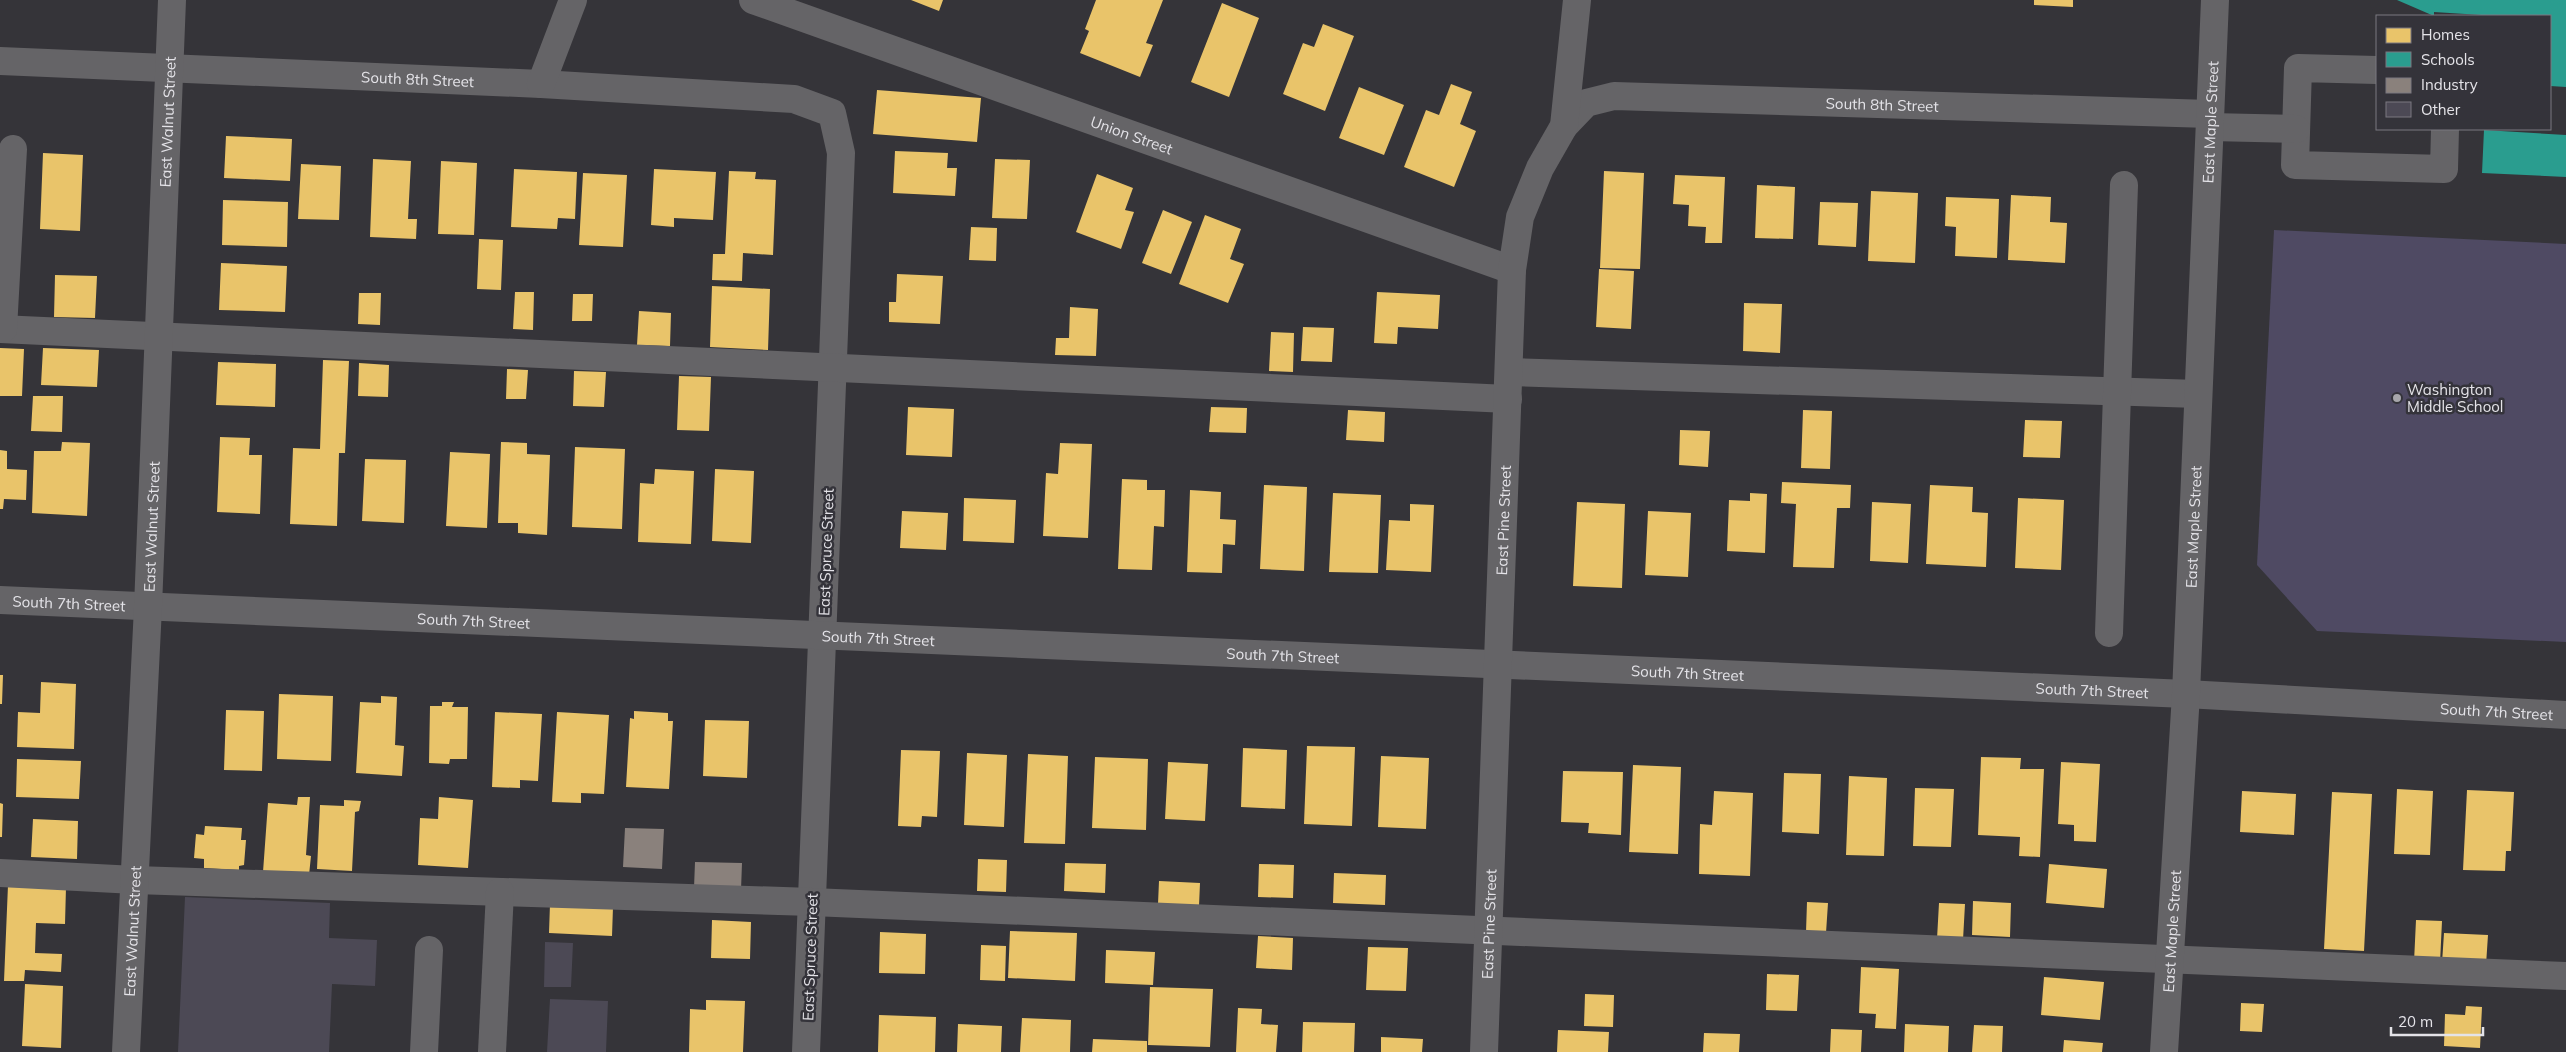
<svg xmlns="http://www.w3.org/2000/svg" width="2566" height="1052" font-family="Mulish,sans-serif">
<style>
.green{fill:#4f4a63}
.homes{fill:#e9c46a}
.schools{fill:#2a9d8f}
.industry{fill:#8a817c}
.building{fill:#4c4955}
.lines{fill:none;stroke-linecap:round;stroke-linejoin:round}
.minor{stroke:#656467;stroke-width:28}
.poi-dot{fill:#a7a6ab;stroke:#34333a;stroke-width:2}
.labels{text-anchor:middle;dominant-baseline:central;stroke-width:5;stroke-linejoin:round;paint-order:stroke}
.street-label{font-size:15px;fill:#e4e3e8;stroke:#34333a}
.poi-label{font-size:15px;fill:#e4e3e8;stroke:#34333a;text-anchor:start}
</style>
<rect width="100%" height="100%" fill="#353439"/>
<!-- green -->
<path class="green" d="M2274 230 2566 244V642L2317 631 2257 565Z"/>
<!-- homes -->
<path class="homes" d="M911 0H943L939 11Z
M1096 0H1163L1146 43 1153 45 1140 77 1080 53 1089 31 1085 29Z
M2034 0H2073V7L2034 5Z
M1222 3 1259 18 1229 97 1191 82Z
M1323 24 1354 36 1325 111 1283 94 1303 43 1314 47Z
M1451 84 1472 92 1460 124 1476 131 1454 187 1404 167 1426 110 1439 115Z
M1359 87 1404 105 1384 155 1339 138Z
M877 90 981 98 977 142 873 134Z
M226 136 292 139 290 181 224 178Z
M895 151 948 153 947 168H957L955 196 893 193Z
M43 153 83 155 80 231 40 229Z
M373 159 411 161 408 219H417L416 239 370 237Z
M995 159 1030 160 1027 219 992 218Z
M441 161 477 163 474 235 438 234Z
M301 164 341 166 339 220 298 219Z
M514 169 577 172 575 219 558 218 557 229 511 227Z
M654 169 716 172 713 220 674 218V227L651 225Z
M729 171 756 172 755 179 776 180 773 255 743 253 742 281 712 280 713 254H725Z
M1604 171 1644 173 1640 269 1600 268Z
M583 173 627 175 623 247 579 245Z
M1097 174 1133 188 1125 210 1134 212 1121 249 1076 232Z
M1675 175 1725 177 1722 243H1705L1706 227 1688 226 1689 205 1673 204Z
M1757 185 1795 187 1793 239 1755 238Z
M1871 191 1918 193 1915 263 1868 261Z
M2011 195 2051 197 2050 222 2067 223 2065 263 2008 260Z
M1946 197 1999 199 1997 258 1955 256 1956 227 1945 226Z
M223 200 288 202 287 247 222 245Z
M1820 202 1858 203 1856 247 1818 245Z
M1163 210 1192 222 1171 274 1142 263Z
M1205 215 1241 229 1230 259 1244 264 1228 303 1179 284Z
M971 227 997 228 996 261 969 260Z
M479 239 503 240 501 290 477 289Z
M221 263 287 266 285 312 219 310Z
M1599 269 1634 271 1631 329 1596 327Z
M897 274 943 276 940 324 889 322V302H896Z
M55 275 97 276 95 318 54 317Z
M712 286 770 289 768 350 710 347Z
M515 292H534L533 330 513 329Z
M1377 292 1440 295 1438 329 1398 327 1397 344 1374 343Z
M359 293H381L380 325 358 324Z
M573 294H593L592 321H572Z
M1744 303 1782 304 1780 353 1743 351Z
M1070 307 1098 309 1096 356 1055 355 1056 338H1069Z
M639 311 671 313 670 346 637 345Z
M1303 327 1334 328 1332 362 1301 361Z
M1271 332 1294 333 1293 372 1269 371Z
M0 348 24 349 22 396H0Z
M43 348 99 350 97 387 41 385Z
M323 360 349 361 345 453H339L337 526 290 524 293 448 320 449Z
M218 362 276 364 275 407 216 405Z
M359 363 389 365 388 397 358 396Z
M507 369 528 370 526 399H506Z
M574 371 606 372 604 407 573 406Z
M679 376 711 377 709 431 677 430Z
M33 396H63L62 432 31 431Z
M908 407 954 409 952 457 906 455Z
M1211 407 1247 408 1246 433 1209 432Z
M1348 410 1385 412 1384 442 1346 440Z
M1803 410 1832 411 1830 469 1801 468Z
M2025 420 2062 421 2060 458 2023 457Z
M1680 430 1710 431 1708 467 1679 465Z
M220 437 250 438 249 455H262L260 514 217 512Z
M62 442 90 443 87 516 32 513 34 451H61Z
M501 442 527 443V454L550 455 547 535 518 533V523H498Z
M1060 443 1092 444 1088 538 1043 536 1046 473 1058 474Z
M575 447 625 449 622 529 572 527Z
M0 450 7 451V469L27 470 26 500 4 499 3 509H0Z
M450 452 490 454 487 528 446 526Z
M365 459 406 460 404 523 362 521Z
M655 469 694 471 691 544 638 542 640 483 654 484Z
M715 469 754 471 751 543 712 541Z
M1122 479 1147 480V490H1165L1164 527 1154 526 1152 570 1118 569Z
M1782 482 1851 485 1850 508H1837L1834 568 1793 567 1796 504 1781 503Z
M1264 485 1307 487 1304 571 1260 569Z
M1930 485 1973 487 1972 512 1988 513 1986 567 1926 564Z
M1190 490 1221 492 1220 519 1236 520 1235 545 1223 544 1222 573 1187 572Z
M1333 493 1381 495 1378 573 1329 572Z
M1750 493 1767 494 1765 553 1727 551 1729 500 1750 501Z
M964 498 1016 500 1014 543 963 541Z
M2018 498 2064 500 2061 570 2015 568Z
M1577 502 1625 504 1622 588 1573 586Z
M1872 502 1911 504 1908 563 1870 561Z
M1410 504 1434 505 1431 572 1386 570 1389 520 1410 521Z
M902 511 948 513 946 550 900 548Z
M1648 511 1691 513 1688 577 1645 575Z
M0 675H3L2 704H0Z
M41 682 76 684 74 749 17 747 18 712 40 713Z
M279 694 333 696 331 761 277 759Z
M381 696 397 697 395 745 404 746 402 776 356 773 360 702 381 703Z
M442 702H454L452 707H468L467 759H450L449 764 429 763 430 706H442Z
M226 710 264 711 262 771 224 770Z
M634 711 668 713V721H673L669 789 626 787 630 718 634 719Z
M495 712 542 714 538 781 520 780V788L492 787Z
M557 712 609 715 604 794 581 793V803L552 802Z
M705 720 749 721 747 778 703 776Z
M1307 746 1355 747 1352 826 1304 824Z
M1243 748 1287 750 1285 809 1241 807Z
M901 750 940 751 937 817 922 816 921 827 898 826Z
M967 753 1007 755 1004 827 964 825Z
M1028 754 1068 756 1065 844 1024 843Z
M1381 756 1429 758 1426 829 1378 827Z
M1095 757 1148 759 1146 830 1092 828Z
M1981 757 2021 758 2020 769H2044L2040 857 2019 856 2020 837 1978 835Z
M17 759 81 761 79 799 16 797Z
M1168 762 1208 764 1205 821 1165 819Z
M2061 762 2100 764 2096 842 2074 841V825L2058 824Z
M1633 765 1681 767 1678 854 1629 852Z
M1563 771 1623 772 1621 835 1588 833 1589 823 1561 822Z
M1784 773 1821 774 1819 834 1782 832Z
M1849 776 1887 778 1884 856 1846 855Z
M1915 788 1954 789 1951 847 1913 846Z
M2397 789 2433 791 2430 855 2394 854Z
M2467 790 2514 792 2511 851H2506L2505 871 2463 870Z
M1714 791 1753 793 1750 876 1699 874 1700 824 1712 825Z
M2242 791 2296 794 2294 835 2240 832Z
M2332 792 2372 794 2364 951 2324 949Z
M298 797H310L306 855 311 856 309 875 263 872 268 803 297 805Z
M439 797 473 800 468 868 418 865 420 818 438 819Z
M344 800 361 801 359 811 355 812 352 871 317 869 320 805 344 806Z
M0 803 3 804 2 837H0Z
M33 819 78 821 77 859 31 857Z
M205 826 242 828 241 840H246L244 865 239 866V870L204 868V859L194 858 196 834 204 835Z
M978 859 1007 860 1006 892 977 891Z
M1065 863 1106 864 1105 893 1064 891Z
M1259 864 1294 865 1293 898 1258 897Z
M2049 864 2107 869 2104 908 2046 903Z
M1334 873 1386 875 1385 905 1333 903Z
M1159 881 1200 883 1199 906 1158 904Z
M8 885 66 887 65 924 36 923 35 953 62 954 61 972 25 970 24 981H4Z
M1973 901 2011 903 2010 937 1972 935Z
M1807 902 1828 903 1826 933 1806 932Z
M1939 903 1965 904 1963 940 1937 939Z
M550 904 613 907 612 936 549 933Z
M712 920 751 922 750 959 711 958Z
M2416 920 2442 921 2440 963 2414 962Z
M1010 931 1077 933 1075 981 1008 978Z
M880 932 926 934 925 974 879 973Z
M2444 933 2488 935 2486 965 2442 963Z
M1258 936 1293 938 1292 970 1256 968Z
M981 945 1006 946 1005 981 980 980Z
M1368 947 1408 948 1406 991 1366 990Z
M1106 950 1155 952 1153 985 1105 983Z
M1861 967 1899 969 1896 1029 1875 1028 1876 1014 1859 1013Z
M1767 974 1799 975 1797 1011 1766 1010Z
M2044 977 2104 982 2100 1020 2041 1015Z
M25 984 63 986 61 1048 22 1046Z
M1150 987 1213 989 1210 1047 1148 1045Z
M1585 994 1614 995 1613 1027 1584 1026Z
M706 1000 745 1001 743 1052H689L690 1009 706 1010Z
M2241 1003 2264 1004 2262 1032 2240 1031Z
M2466 1006 2482 1007 2480 1048 2444 1046 2445 1014 2465 1015Z
M1238 1008 1262 1009 1261 1024 1278 1025 1276 1052H1236Z
M879 1015 936 1017 935 1052H878Z
M1022 1018 1071 1020 1070 1052H1020Z
M1303 1022 1355 1023 1354 1052H1302Z
M958 1024 1002 1026 1001 1052H957Z
M1905 1024 1949 1026 1948 1052H1904Z
M1974 1025 2003 1026 2002 1052H1972Z
M1831 1029 1862 1030 1861 1052H1830Z
M1558 1030 1609 1032 1608 1052H1557Z
M1704 1033 1740 1034 1739 1052H1703Z
M1381 1037 1423 1039 1422 1052H1381Z
M1093 1039 1147 1041V1052H1092Z
M2064 1040 2103 1043 2102 1052H2063Z"/>
<!-- schools -->
<path class="schools" d="M2397 0H2566V87L2550 86V16H2497L2434 12V16Z
M2484 130 2566 135V177L2482 173Z"/>
<!-- industry -->
<path class="industry" d="M625 828 664 829 662 869 623 867Z
M695 862 742 863 741 890 694 888Z"/>
<!-- building -->
<path class="building" d="M185 897 330 903 329 938 377 940 375 986 332 984 329 1052H178Z
M545 942 573 943 571 987H544Z
M550 999 608 1001 606 1052H547Z"/>
<g class="lines">
<!-- minor -->
<g class="minor">
<path id="s1" d="M753 0 1512 270"/>
<path id="s2" d="M0 61 541 84 794 99 832 113 841 153 806 1052"/>
<path d="M2377 70 2298 68 2295 165 2444 169 2445 129"/>
<path d="M541 84 573 0"/>
<path id="s3" d="M1564 126 1586 103 1614 96 2210 114"/>
<path d="M2210 127 2296 129"/>
<path d="M0 329 1508 399"/>
<path d="M3 329 13 149"/>
<path d="M1509 372 2198 394"/>
<path id="s4" d="M0 600 2186 694 2566 715"/>
<path d="M2109 633 2124 185"/>
<path d="M0 873 135 880 812 902 2566 976"/>
<path id="s5" d="M126 1052 148 607 172 0"/>
<path d="M424 1052 429 950"/>
<path d="M492 1052 500 892"/>
<path id="s6" d="M1484 1052 1512 270 1520 217 1540 168 1564 126 1577 0"/>
<path id="s7" d="M2164 1052 2186 694 2215 0"/>
</g>
</g>
<!-- markers -->
<circle class="poi-dot" cx="2397" cy="398" r="5"/>
<g class="labels">
<!-- street labels -->
<g class="street-label">
<text stroke="none"><textPath href="#s2" startOffset="418">South 8th Street</textPath></text>
<text stroke="none"><textPath href="#s3" startOffset="329">South 8th Street</textPath></text>
<text stroke="none"><textPath href="#s5" startOffset="931">East Walnut Street</textPath></text>
<text stroke="none"><textPath href="#s7" startOffset="931">East Maple Street</textPath></text>
<text stroke="none"><textPath href="#s1" startOffset="402">Union Street</textPath></text>
<text stroke="none"><textPath href="#s6" startOffset="532">East Pine Street</textPath></text>
<text stroke="none"><textPath href="#s5" startOffset="526">East Walnut Street</textPath></text>
<text stroke="none"><textPath href="#s7" startOffset="526">East Maple Street</textPath></text>
<text transform="translate(826 552) rotate(-88)">East Spruce Street</text>
<text stroke="none"><textPath href="#s4" startOffset="69">South 7th Street</textPath></text>
<text stroke="none"><textPath href="#s4" startOffset="474">South 7th Street</textPath></text>
<text stroke="none"><textPath href="#s4" startOffset="879">South 7th Street</textPath></text>
<text stroke="none"><textPath href="#s4" startOffset="1284">South 7th Street</textPath></text>
<text stroke="none"><textPath href="#s4" startOffset="1689">South 7th Street</textPath></text>
<text stroke="none"><textPath href="#s4" startOffset="2094">South 7th Street</textPath></text>
<text stroke="none"><textPath href="#s4" startOffset="2499">South 7th Street</textPath></text>
<text stroke="none"><textPath href="#s6" startOffset="128">East Pine Street</textPath></text>
<text stroke="none"><textPath href="#s5" startOffset="121">East Walnut Street</textPath></text>
<text stroke="none"><textPath href="#s7" startOffset="121">East Maple Street</textPath></text>
<text transform="translate(810 957) rotate(-88)">East Spruce Street</text>
</g>
<!-- poi labels -->
<g class="poi-label">
<text x="2407" y="389">Washington<tspan x="2407" dy="17">Middle School</tspan></text>
</g>
</g>
<!-- legend -->
<rect x="2376" y="15" width="175" height="115" fill="#34333a" stroke="#7a7980"/>
<rect x="2386" y="28" width="25" height="15" fill="#e9c46a" stroke="#7a7980"/>
<text x="2421" y="40" font-size="15" fill="#e4e3e8">Homes</text>
<rect x="2386" y="52" width="25" height="15" fill="#2a9d8f" stroke="#7a7980"/>
<text x="2421" y="65" font-size="15" fill="#e4e3e8">Schools</text>
<rect x="2386" y="78" width="25" height="15" fill="#8a817c" stroke="#7a7980"/>
<text x="2421" y="90" font-size="15" fill="#e4e3e8">Industry</text>
<rect x="2386" y="102" width="25" height="15" fill="#4c4955" stroke="#7a7980"/>
<text x="2421" y="115" font-size="15" fill="#e4e3e8">Other</text>
<!-- scale -->
<path d="M2391 1027v8h92v-8" fill="none" stroke="#e4e3e8" stroke-width="2.5"/>
<text x="2398" y="1027" font-size="15" fill="#e4e3e8" stroke="#34333a" stroke-width="4" paint-order="stroke">20 m</text>
</svg>
